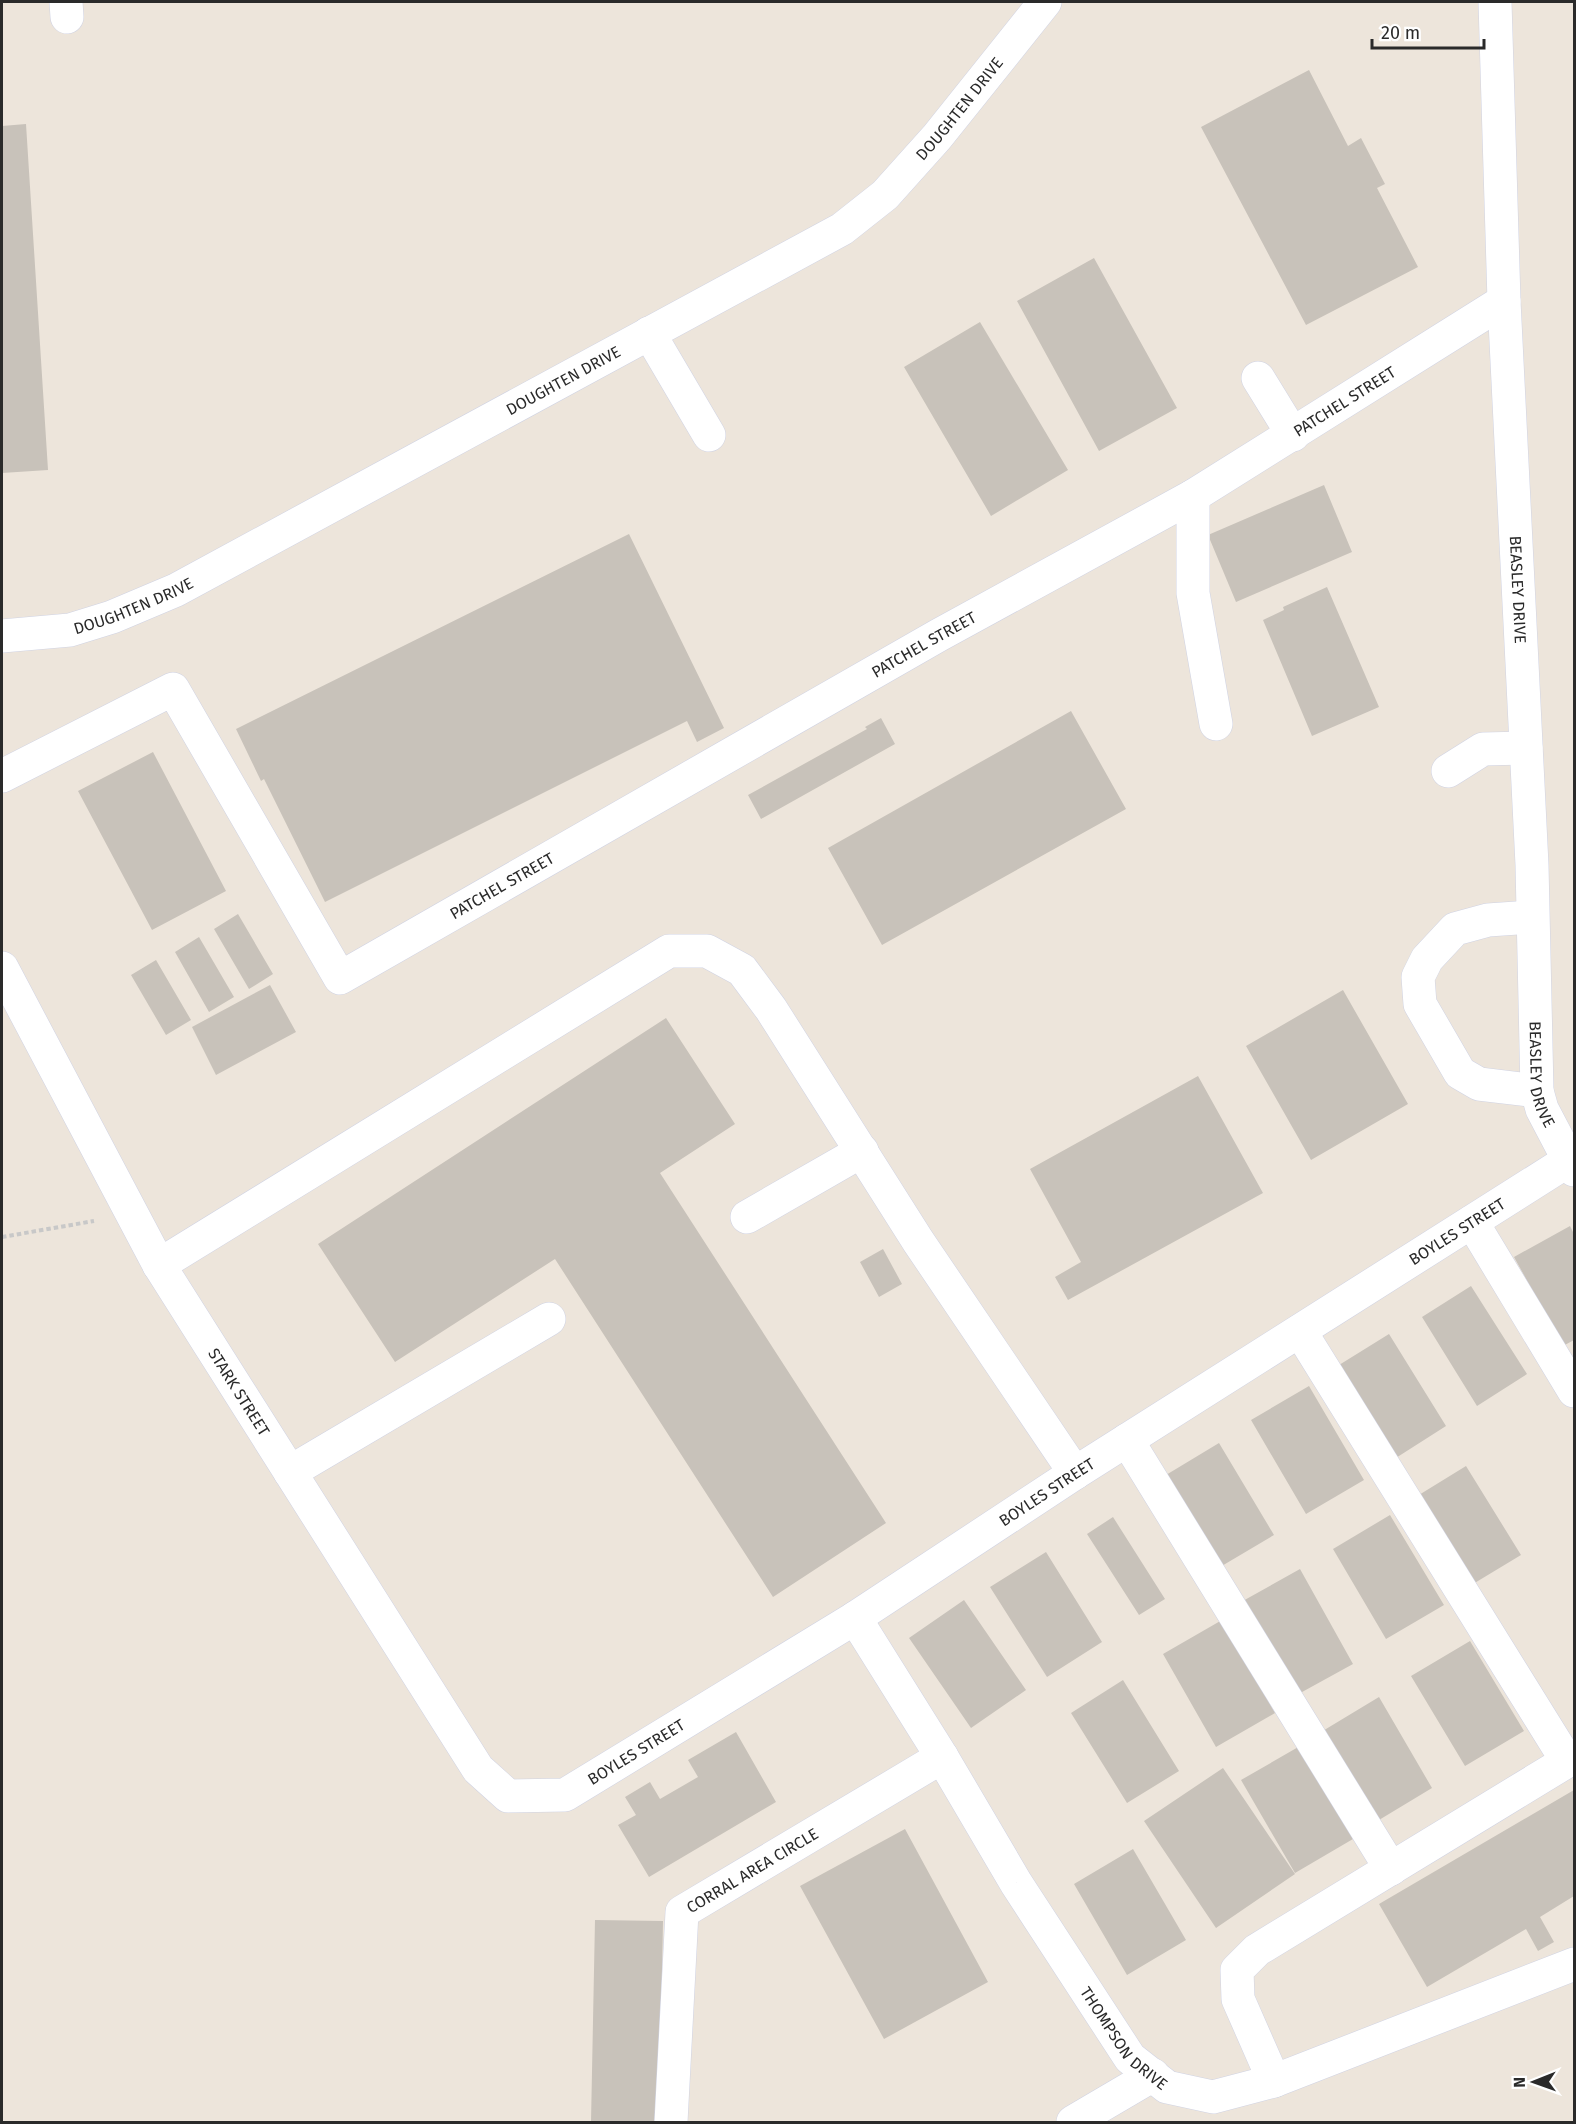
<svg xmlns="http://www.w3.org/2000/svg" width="1576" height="2124" font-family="'Fira Sans',sans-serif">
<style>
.building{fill:#c8c2ba}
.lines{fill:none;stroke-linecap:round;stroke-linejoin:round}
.minor-casing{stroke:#d0d3e3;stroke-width:34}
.path{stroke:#c8c8c8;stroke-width:4;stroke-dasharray:4.5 3;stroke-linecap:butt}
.minor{stroke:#fff;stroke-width:33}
.labels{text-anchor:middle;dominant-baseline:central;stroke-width:4.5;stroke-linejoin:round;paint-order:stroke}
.street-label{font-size:16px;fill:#2a2a2a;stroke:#fff}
</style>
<rect width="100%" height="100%" fill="#ede5db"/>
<!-- building -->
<path class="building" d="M1309 70 1348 146 1361 138 1385 184 1377 188 1418 267 1306 325 1201 127Z
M26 124 48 470 2 473V126Z
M1094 258 1177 408 1099 451 1017 301Z
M980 322 1068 470 991 516 904 367Z
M1324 485 1352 552 1236 602 1208 535Z
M629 534 724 728 697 742 687 721 325 902 264 779 261 781 236 729Z
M1327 587 1379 707 1312 736 1263 620 1284 610 1283 607Z
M1071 711 1126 809 882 945 828 848Z
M881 718 895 744 761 819 748 795 867 729 865 727Z
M153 752 226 891 152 930 78 791Z
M238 914 273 974 249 989 214 929Z
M199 937 234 997 209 1012 175 952Z
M156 960 191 1020 166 1035 131 975Z
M270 985 296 1032 216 1075 192 1027Z
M1343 990 1408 1104 1311 1160 1246 1046Z
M666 1018 735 1124 660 1173 886 1523 773 1597 555 1259 395 1362 318 1244Z
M1198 1076 1263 1193 1068 1300 1055 1277 1081 1262 1030 1169Z
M1570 1226 1574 1234V1340L1563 1346 1514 1257Z
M883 1249 902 1284 879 1297 860 1262Z
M1471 1286 1527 1374 1477 1406 1422 1317Z
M1389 1334 1446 1426 1388 1463 1331 1370Z
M1309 1386 1364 1480 1306 1514 1251 1420Z
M1219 1443 1274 1535 1215 1570 1161 1478Z
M1466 1466 1521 1555 1468 1587 1414 1498Z
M1390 1515 1444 1605 1386 1639 1333 1549Z
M1113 1517 1165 1599 1139 1615 1087 1534Z
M1046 1552 1102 1642 1047 1677 990 1587Z
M1300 1569 1353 1664 1293 1697 1241 1602Z
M964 1600 1026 1690 971 1728 909 1638Z
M1222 1620 1275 1713 1216 1747 1163 1654Z
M1470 1641 1524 1731 1465 1766 1411 1676Z
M1123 1680 1179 1771 1127 1803 1071 1713Z
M1379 1697 1432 1788 1374 1823 1321 1732Z
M736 1732 776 1802 649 1877 618 1825 636 1815 625 1797 650 1782 660 1799 698 1777 688 1760Z
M1300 1746 1353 1839 1295 1873 1241 1780Z
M1223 1768 1295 1874 1216 1928 1144 1821Z
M1574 1790V1896L1540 1917 1554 1942 1538 1951 1526 1929 1427 1987 1379 1904Z
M905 1829 988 1982 884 2039 800 1886Z
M1133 1849 1186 1940 1127 1975 1074 1884Z
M595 1920 663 1921 659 2122H591Z"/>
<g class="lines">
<defs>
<g id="minor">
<path d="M66 2 67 17"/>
<path id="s1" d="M1495 2 1504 301 1532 865 1537 1091 1542 1109 1574 1170"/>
<path d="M649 333 709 435"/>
<path d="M1258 378 1293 435"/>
<path d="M1193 496V593L1216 724"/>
<path id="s2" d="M2 636 70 630 112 617 176 590 842 229 885 195 937 137 1045 2"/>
<path d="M1448 771 1483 749 1526 748"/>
<path id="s3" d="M2 776 173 689 340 978 939 635 1193 496 1504 301"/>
<path d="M1531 917 1488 920 1455 929 1427 959 1418 977 1420 1004 1460 1073 1479 1084 1537 1091"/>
<path id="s4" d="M2 968 159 1265 478 1769 508 1796 565 1795 855 1618 1075 1473 1574 1157"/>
<path d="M747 1217 862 1151"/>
<path d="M1472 1222 1574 1391"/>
<path d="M159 1265 669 951H707L742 970 771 1009 918 1241 1075 1473"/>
<path d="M1300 1331 1567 1761"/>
<path d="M1127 1440 1391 1869"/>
<path d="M290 1472 549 1319"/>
<path id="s5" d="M855 1618 942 1757 1016 1883 1130 2058 1167 2087 1213 2097 1274 2081 1574 1964"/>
<path d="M1274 2081 1238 1999 1237 1970 1257 1950 1574 1757"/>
<path id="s6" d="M671 2122 682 1912 942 1757"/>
<path d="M1073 2122 1153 2075"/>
</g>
</defs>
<!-- minor casing -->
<use href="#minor" class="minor-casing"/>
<!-- path -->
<path class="path" d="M2 1237 94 1221"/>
<!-- minor -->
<use href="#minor" class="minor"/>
</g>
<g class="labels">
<!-- street labels -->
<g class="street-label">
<text stroke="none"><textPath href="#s2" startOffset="1108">DOUGHTEN DRIVE</textPath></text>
<text stroke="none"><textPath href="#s2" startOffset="622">DOUGHTEN DRIVE</textPath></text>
<text stroke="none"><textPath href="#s3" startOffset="1684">PATCHEL STREET</textPath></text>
<text stroke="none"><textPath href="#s1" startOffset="588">BEASLEY DRIVE</textPath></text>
<text stroke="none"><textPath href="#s2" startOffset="136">DOUGHTEN DRIVE</textPath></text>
<text stroke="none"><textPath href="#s3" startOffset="1198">PATCHEL STREET</textPath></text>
<text stroke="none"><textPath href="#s3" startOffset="712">PATCHEL STREET</textPath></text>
<text stroke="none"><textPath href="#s1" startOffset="1074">BEASLEY DRIVE</textPath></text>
<text stroke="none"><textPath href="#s4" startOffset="2085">BOYLES STREET</textPath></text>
<text stroke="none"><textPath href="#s4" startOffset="486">STARK STREET</textPath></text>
<text stroke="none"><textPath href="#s4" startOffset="1599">BOYLES STREET</textPath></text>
<text stroke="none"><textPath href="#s4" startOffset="1113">BOYLES STREET</textPath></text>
<text stroke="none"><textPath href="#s6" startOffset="292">CORRAL AREA CIRCLE</textPath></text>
<text stroke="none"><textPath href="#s5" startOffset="500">THOMPSON DRIVE</textPath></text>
</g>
</g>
<!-- border -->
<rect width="1576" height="2124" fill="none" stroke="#2a2a2a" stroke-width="6"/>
<!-- north arrow -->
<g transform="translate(1534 2082) rotate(269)" stroke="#ffffff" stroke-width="4.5" paint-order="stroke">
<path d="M0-4.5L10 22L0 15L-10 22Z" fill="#2a2a2a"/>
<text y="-9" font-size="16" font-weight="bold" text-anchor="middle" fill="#2a2a2a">N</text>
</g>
<!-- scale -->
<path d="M1372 39v9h112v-9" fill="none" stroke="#2a2a2a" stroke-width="3"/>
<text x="1381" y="39" font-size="18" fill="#2a2a2a" stroke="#ffffff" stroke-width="4.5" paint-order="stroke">20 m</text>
</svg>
